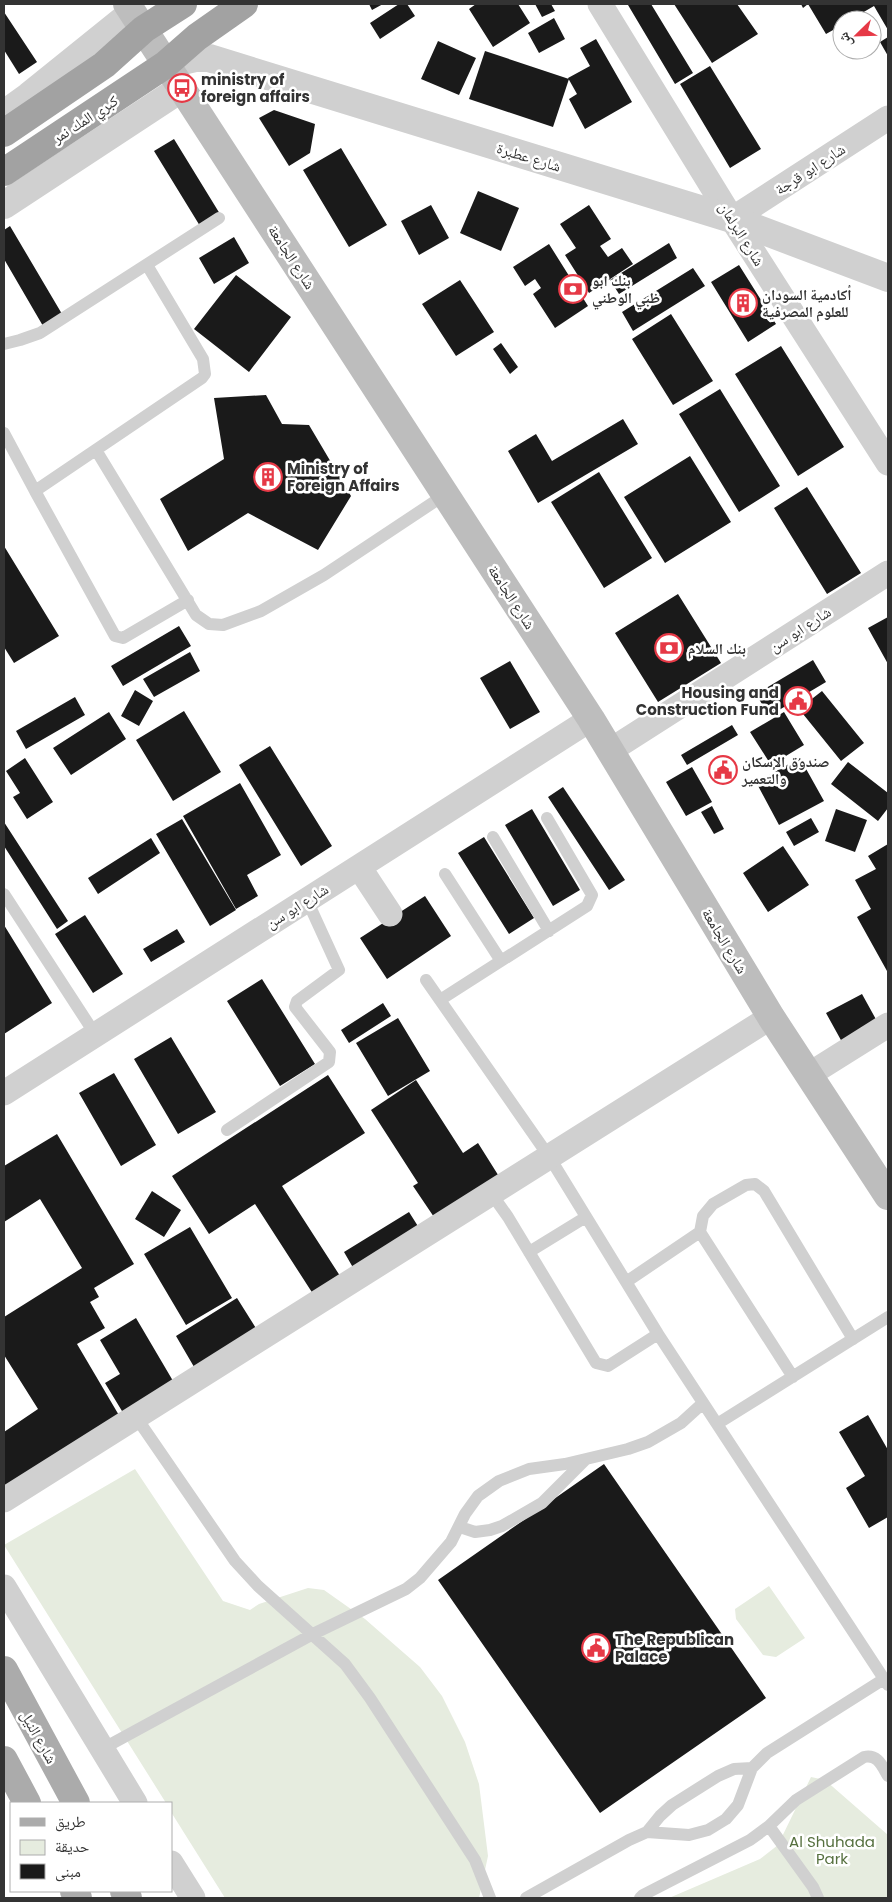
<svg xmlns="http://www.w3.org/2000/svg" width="892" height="1902" font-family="Poppins,'Noto Naskh Arabic',sans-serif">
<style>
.green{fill:#e6ecdf}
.building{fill:#1a1a1a}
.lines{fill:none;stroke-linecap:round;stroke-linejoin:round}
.service{stroke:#d0d0d0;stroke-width:12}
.minor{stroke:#d0d0d0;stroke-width:25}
.tertiary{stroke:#d0d0d0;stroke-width:28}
.secondary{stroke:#bdbdbd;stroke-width:28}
.primary{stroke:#ababab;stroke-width:28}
.trunk{stroke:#a2a2a2;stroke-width:28}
.labels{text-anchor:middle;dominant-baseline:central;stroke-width:5;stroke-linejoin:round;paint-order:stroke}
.poi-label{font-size:15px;font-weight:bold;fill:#333;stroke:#fff;text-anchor:start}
.street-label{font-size:15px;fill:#333;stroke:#fff}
.park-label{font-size:15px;fill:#56703f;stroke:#fff}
</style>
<rect width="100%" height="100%" fill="#fff"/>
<!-- green -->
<path class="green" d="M135 1469 223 1601 250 1610 259 1604 308 1588 324 1590 365 1619 420 1667 442 1696 465 1742 479 1784 488 1856 479 1898H225L171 1812V1803H166L4 1545Z
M769 1586 805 1638 776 1657 763 1655 736 1619 735 1609Z
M811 1777 825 1780 888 1835V1898H669L760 1859 778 1845Z"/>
<!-- building -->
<path class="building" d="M369 4H383L372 10Z
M399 4H407L415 16 380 39 370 23Z
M476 4H518L530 23 493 47 469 9Z
M535 4H551L555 11 542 17Z
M630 4H651L693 73 675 84 628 5Z
M674 4H737L758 34 712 63Z
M801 4H888V30L874 6 850 20H842V25L826 34 808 4 803 8Z
M4 12 37 62 19 74 4 50Z
M554 18 565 39 539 53 528 33Z
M888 37V56L880 42Z
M596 39 632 102 585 129 569 99 577 94 568 78 590 66 580 48Z
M438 41 476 58 459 95 421 79Z
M485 51 569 79 553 127 469 99Z
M710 66 761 149 730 168 680 84Z
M274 110 315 124 310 153 289 166 259 118Z
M174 139 220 214 200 226 154 151Z
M341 148 387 225 349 247 303 170Z
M478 191 519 208 501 251 460 233Z
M431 205 449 238 419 255 401 221Z
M589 205 611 239 600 246 608 257 622 248 633 264 589 293 565 255 576 248 560 224Z
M10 226 62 314 43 326 4 259V230Z
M234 237 249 263 214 284 199 258Z
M669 243 677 258 619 294 610 280Z
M549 244 588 306 555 328 533 294 541 288 535 279 525 286 513 267Z
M739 265 776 324 748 342 711 282Z
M693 268 705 286 633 331 622 312Z
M236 275 291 317 249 372 194 329Z
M460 280 494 332 456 356 422 304Z
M671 314 713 381 673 405 632 339Z
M501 343 518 367 510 374 493 349Z
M781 346 844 447 798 476 735 374Z
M720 389 780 486 739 512 679 414Z
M266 395 282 424 309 425 351 496 318 550 248 513 188 551 160 499 224 459 214 398Z
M623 419 638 444 538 503 508 451 536 434 552 461Z
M690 456 731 522 665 563 624 497Z
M599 472 652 558 604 588 551 502Z
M807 487 861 573 827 594 774 508Z
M4 546 59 636 14 663 4 647Z
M678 594 721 663 658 702 615 633Z
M888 617V664L868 628Z
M179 626 191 646 123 686 111 666Z
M190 652 200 671 154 697 143 679Z
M813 660 826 682 769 716 756 694Z
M510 661 540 712 510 729 480 678Z
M135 690 153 701 139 726 121 716Z
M822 691 864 743 841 761 799 709Z
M75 697 85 715 26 749 16 731Z
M184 711 221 772 173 801 136 740Z
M109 712 126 739 71 775 53 748Z
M784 712 804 745 771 765 750 732Z
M732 725 738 735 687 765 681 755Z
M270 746 332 846 301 866 239 765Z
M25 758 53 802 27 819 13 797 20 793 6 771Z
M800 758 824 801 779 825 756 782Z
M848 762 888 793V808L878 821 831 784Z
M692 767 712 802 686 816 666 782Z
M240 783 281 855 247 875 258 896 236 909 183 816Z
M563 787 625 880 609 890 548 797Z
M712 806 724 829 714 834 701 812Z
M532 809 580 890 553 906 505 825Z
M836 809 867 820 855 852 825 841Z
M811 818 819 832 794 846 786 832Z
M182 819 236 910 210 926 156 834Z
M4 822 68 921 57 929 4 846Z
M484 837 534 918 509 934 458 853Z
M151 838 160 853 98 894 88 878Z
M888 844V970L887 971 857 917 871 909 855 880 876 869 868 856Z
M783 846 809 885 768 912 743 873Z
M425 896 451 936 387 979 360 938Z
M85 915 123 974 93 993 55 934Z
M4 925 52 1003 4 1034Z
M177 929 185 942 151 962 143 949Z
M262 979 315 1064 280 1086 227 1001Z
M862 994 878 1023 842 1042 826 1013Z
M383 1003 391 1016 349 1043 341 1030Z
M398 1018 430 1071 388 1096 356 1043Z
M171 1037 216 1112 178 1134 134 1059Z
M114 1073 156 1145 121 1166 79 1093Z
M328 1075 365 1133 282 1186 342 1279 315 1297 255 1204 209 1234 172 1176Z
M416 1080 463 1153 478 1143 500 1178 436 1220 413 1186 418 1183 371 1110Z
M57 1134 134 1264 94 1288 99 1297 90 1302 105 1328 77 1344 120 1417 4 1488V1432L38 1409 4 1355V1317L82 1268 40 1199 4 1222V1166Z
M152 1191 181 1210 164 1237 135 1219Z
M409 1212 421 1231 355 1271 344 1252Z
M190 1227 232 1298 186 1325 144 1254Z
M237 1298 259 1333 197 1372 176 1336Z
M136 1318 176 1386 125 1416 105 1383 120 1374 100 1340Z
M868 1415 888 1450V1517L869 1528 846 1488 865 1476 839 1432Z
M604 1464 766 1698 600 1813 438 1580Z"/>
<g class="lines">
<!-- service -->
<path class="service" d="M4 344 20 340 40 333 219 218
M4 433 35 491 202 378 205 374 203 359 147 265
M96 450 196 615 209 624 223 625 261 611 324 575 446 494
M35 491 115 636 123 638 188 600
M493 837 549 931
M445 874 501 961
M4 894 95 1034
M426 980 550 1158 658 1334 888 1685
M440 1000 587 906 592 895 547 818
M227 1130 329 1062 330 1052 295 1007 297 1001 339 970 307 900
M491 1193 508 1217 596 1363 608 1366 658 1334
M529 1252 586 1217
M626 1282 700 1232
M793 1377 700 1232 703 1216 713 1204 746 1185 755 1184 764 1191 853 1339
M136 1417 235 1561 258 1586 345 1664 370 1698 475 1860 490 1898
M717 1424 888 1317
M460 1527 475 1532 490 1530 502 1526 542 1503 585 1460
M102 1749 313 1634 406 1589 420 1578 451 1542 465 1514 478 1496 499 1481 529 1469 565 1464 628 1449 648 1442 681 1423 703 1403
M769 1826 813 1887 818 1898
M647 1832 660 1816 672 1805 718 1776 734 1769 752 1768
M526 1898 629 1840 647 1832 689 1835 708 1830 726 1819 738 1805 752 1768 767 1753 884 1679
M640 1898 643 1895 750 1840 769 1826 796 1800 864 1757C878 1754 882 1766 888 1776"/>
<!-- minor -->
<path class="minor" d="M600 4 732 219 888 463
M732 219 888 118
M611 750 888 573
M359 867 390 914
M810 1074 888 1025
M4 1093 591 719
M4 1500 771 1017
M4 1587 135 1803
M171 1863 193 1898"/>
<!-- tertiary -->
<path class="tertiary" d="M165 65 195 58H209L732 219 888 278
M4 114 29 96 132 13
M4 205 182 88"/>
<!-- secondary -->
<path class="secondary" d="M127 4 591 719 771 1017 888 1196"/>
<!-- primary -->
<path class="primary" d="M4 1670 76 1803
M4 1760 27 1803
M74 1891 78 1898
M124 1891 128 1898"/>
<!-- trunk -->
<path class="trunk" d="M4 133 104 65 144 29 183 4
M4 172 165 65 197 37 244 4"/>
</g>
<!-- icons -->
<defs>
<symbol id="bus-ring" viewBox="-11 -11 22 22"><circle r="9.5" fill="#fff" stroke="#e63946" stroke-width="1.5"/><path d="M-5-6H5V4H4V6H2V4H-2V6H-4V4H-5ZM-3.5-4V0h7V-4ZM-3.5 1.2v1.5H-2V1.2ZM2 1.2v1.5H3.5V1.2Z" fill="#e63946"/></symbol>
<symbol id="bank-ring" viewBox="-11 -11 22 22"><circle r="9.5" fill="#fff" stroke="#e63946" stroke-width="1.5"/><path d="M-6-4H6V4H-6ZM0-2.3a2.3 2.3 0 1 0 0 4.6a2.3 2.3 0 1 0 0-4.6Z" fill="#e63946"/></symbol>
<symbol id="building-ring" viewBox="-11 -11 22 22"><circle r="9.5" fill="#fff" stroke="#e63946" stroke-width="1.5"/><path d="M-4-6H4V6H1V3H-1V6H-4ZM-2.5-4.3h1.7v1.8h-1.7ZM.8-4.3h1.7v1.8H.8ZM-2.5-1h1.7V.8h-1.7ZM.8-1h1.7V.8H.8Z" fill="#e63946"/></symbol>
<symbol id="civic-ring" viewBox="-11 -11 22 22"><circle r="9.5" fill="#fff" stroke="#e63946" stroke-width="1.5"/><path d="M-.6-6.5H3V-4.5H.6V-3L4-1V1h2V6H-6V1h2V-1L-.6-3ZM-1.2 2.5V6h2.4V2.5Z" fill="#e63946"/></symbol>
</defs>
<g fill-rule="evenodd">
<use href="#bus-ring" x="166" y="72" width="32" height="32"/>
<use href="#bank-ring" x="557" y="273" width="32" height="32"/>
<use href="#building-ring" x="727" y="287" width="32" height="32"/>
<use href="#building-ring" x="252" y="461" width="32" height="32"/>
<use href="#bank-ring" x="653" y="632" width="32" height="32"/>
<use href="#civic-ring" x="782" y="685" width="32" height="32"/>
<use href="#civic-ring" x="707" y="754" width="32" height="32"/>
<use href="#civic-ring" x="580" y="1632" width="32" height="32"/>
</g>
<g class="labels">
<!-- poi labels -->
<g class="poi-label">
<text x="201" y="79">ministry of<tspan x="201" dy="17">foreign affairs</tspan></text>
<text x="592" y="280">بنك ابو<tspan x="592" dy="17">ظبي الوطني</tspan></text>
<text x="762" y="294">أكادمية السودان<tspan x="762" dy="17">للعلوم المصرفية</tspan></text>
<text x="287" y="468">Ministry of<tspan x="287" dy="17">Foreign Affairs</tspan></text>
<text x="688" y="648">بنك السلام</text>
<text x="779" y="692" text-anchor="end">Housing and<tspan x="779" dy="17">Construction Fund</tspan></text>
<text x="742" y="761">صندوق الإسكان<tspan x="742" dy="17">والتعمير</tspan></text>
<text x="615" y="1639">The Republican<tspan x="615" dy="17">Palace</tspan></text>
</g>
<!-- street labels -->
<g class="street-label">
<text transform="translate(85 119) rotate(-33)">كبري المك نمر</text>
<text transform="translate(529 157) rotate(17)">شارع عطبرة</text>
<text transform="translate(810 169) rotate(-33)">شارع ابو قرجة</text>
<text transform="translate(742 234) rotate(58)">شارع البرلمان</text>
<text transform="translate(292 257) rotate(57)">شارع الجامعة</text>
<text transform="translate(512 597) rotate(57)">شارع الجامعة</text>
<text transform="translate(800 629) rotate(-33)">شارع ابو سن</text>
<text transform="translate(297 906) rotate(-32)">شارع ابو سن</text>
<text transform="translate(725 941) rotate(59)">شارع الجامعة</text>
<text transform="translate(39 1737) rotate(61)">شارع النيل</text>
</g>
<!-- park labels -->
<g class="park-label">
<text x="832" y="1841">Al Shuhada<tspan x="832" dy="17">Park</tspan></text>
</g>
</g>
<!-- border -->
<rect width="892" height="1902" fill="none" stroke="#333333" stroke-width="10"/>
<!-- legend -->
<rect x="10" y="1802" width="162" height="90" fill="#ffffff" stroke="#adadad"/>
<rect x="20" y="1818" width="25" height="8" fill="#ababab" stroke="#adadad"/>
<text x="55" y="1827" font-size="15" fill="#333333">طريق</text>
<rect x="20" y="1840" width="25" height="15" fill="#e6ecdf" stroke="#adadad"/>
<text x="55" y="1852" font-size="15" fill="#333333">حديقة</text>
<rect x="20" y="1864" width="25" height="15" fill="#1a1a1a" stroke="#adadad"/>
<text x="55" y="1877" font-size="15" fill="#333333">مبنى</text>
<!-- north arrow -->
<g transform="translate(857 35) rotate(247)"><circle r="24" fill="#ffffff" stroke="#adadad"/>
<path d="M0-4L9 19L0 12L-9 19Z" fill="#e63946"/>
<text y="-8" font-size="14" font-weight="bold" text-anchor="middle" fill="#333333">ش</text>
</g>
</svg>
